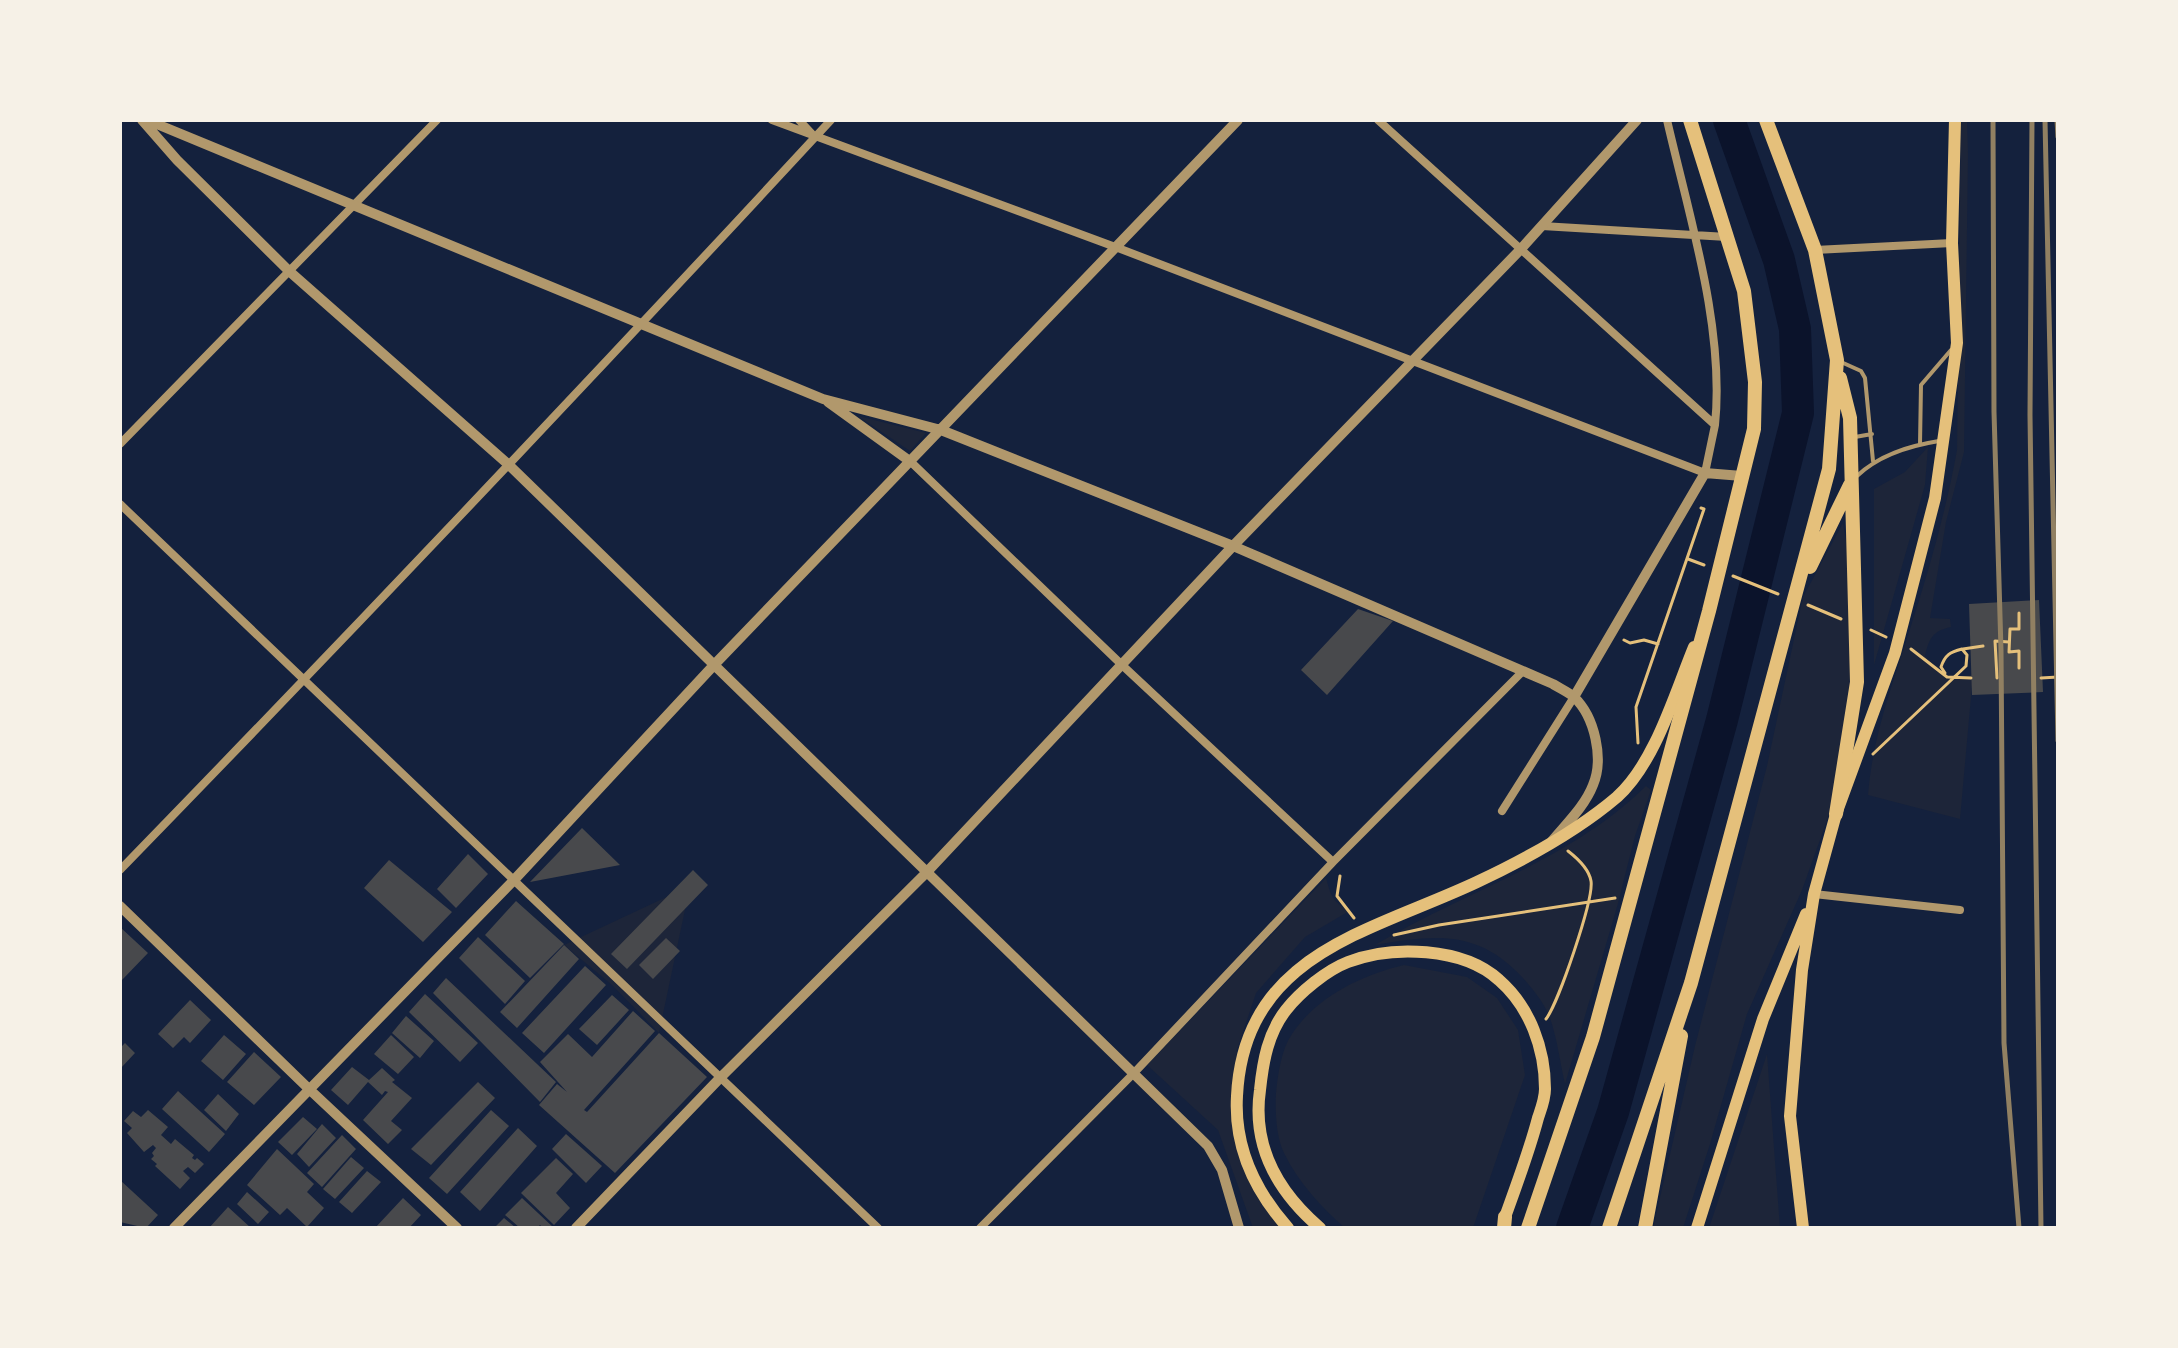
<svg xmlns="http://www.w3.org/2000/svg" width="2178" height="1348" font-family="'Space Grotesk',sans-serif">
<style>
.green{fill:#1d2539}
.lines{fill:none;stroke-linecap:round;stroke-linejoin:round}
.river{stroke:#0b132b;stroke-width:32}
.building{fill:#48494c}
.path{stroke:#e5c07b;stroke-width:3}
.service{stroke:#b1986c;stroke-width:4}
.minor{stroke:#b1986c;stroke-width:8}
.tertiary{stroke:#b1986c;stroke-width:10}
.secondary{stroke:#e5c07b;stroke-width:12}
.trunk{stroke:#e5c07b;stroke-width:14}
.rail{stroke:#918062;stroke-width:5}
</style>
<rect width="100%" height="100%" fill="#14213d"/>
<!-- green -->
<path class="green" d="M1961 120H1967L1968 154 1964 452 1946 522 1930 618 1950 619 1951 627C1932 631 1929 639 1925 656L1946 678 1973 675 1960 819 1868 795C1873 734 1892 687 1910 629 1929 570 1946 511 1957 450Z
M858 416 926 433 910 451Z
M1928 447 1925 485 1874 665V489L1905 472Z
M1843 523 1848 552 1850 679 1830 812 1802 890 1747 1014 1710 1144 1683 1228H1653L1695 1046 1767 766 1803 597Z
M1646 786 1651 790 1635 836 1617 907 1565 1084C1560 1062 1557 1038 1550 1018 1545 1004 1532 988 1522 977 1477 929 1435 935 1375 945 1465 891 1570 861 1646 786Z
M1326 878C1331 896 1333 904 1351 910L1305 937 1256 993 1237 1050 1235 1124 1258 1187 1289 1228H1253L1218 1130 1147 1065Z
M690 886 659 1033 612 985 564 945Z
M1404 965 1467 977 1497 998 1518 1030 1525 1075 1473 1228H1345C1321 1207 1298 1182 1284 1153 1276 1137 1275 1110 1276 1093 1278 1074 1281 1050 1292 1034 1316 997 1362 975 1404 965Z
M1767 1054 1780 1228H1709Z"/>
<g class="lines">
<!-- river -->
<path class="river" d="M1572 1228 1613 1112 1722 720 1798 413 1795 329 1779 260 1729 120"/>
</g>
<!-- building -->
<path class="building" d="M2039 600 2043 692 1972 695 1969 604Z
M1358 609 1393 621 1327 695 1301 670Z
M582 828 620 865 530 882Z
M468 854 488 874 456 908 437 889Z
M389 860 452 912 423 942 364 888Z
M693 870 708 885 627 969 611 954Z
M516 901 564 944 530 978 485 935Z
M120 927 148 953 122 980 120 978Z
M478 937 525 981 505 1004 459 958Z
M666 938 680 951 653 979 639 965Z
M564 945 579 959 517 1028 500 1012Z
M585 966 606 985 544 1053 522 1033Z
M446 978 556 1082 540 1102 433 993Z
M425 994 478 1043 460 1062 409 1012Z
M612 995 629 1010 597 1045 579 1029Z
M190 1000 211 1020 190 1043 184 1037 173 1048 158 1034Z
M633 1011 655 1031 584 1110 587 1112 659 1033 707 1077 615 1173 539 1105 557 1084 567 1092 540 1062 568 1034 592 1057Z
M406 1016 434 1041 420 1058 392 1033Z
M224 1035 246 1054 223 1080 201 1061Z
M391 1035 414 1057 398 1074 374 1054Z
M125 1043 135 1053 120 1069V1048Z
M254 1052 281 1077 254 1105 227 1082Z
M352 1067 369 1080 382 1068 395 1080 392 1082 412 1098 391 1121 402 1130 388 1144 363 1120 388 1092 385 1091 382 1095 368 1082 348 1105 331 1090Z
M478 1082 495 1098 431 1165 411 1149Z
M178 1091 225 1134 209 1152 162 1109Z
M218 1094 239 1114 226 1131 204 1110Z
M148 1110 168 1127 161 1135 171 1144 175 1139 194 1155 192 1158 195 1160 197 1158 204 1164 195 1173 188 1167 183 1171 190 1178 180 1189 155 1166 157 1164 151 1159 154 1156 152 1153 156 1148 153 1145 144 1152 127 1133 132 1128 124 1121 133 1111 141 1117Z
M491 1110 509 1126 447 1194 429 1178Z
M303 1117 317 1129 292 1155 278 1142Z
M322 1124 336 1138 309 1167 297 1154Z
M518 1128 537 1146 480 1211 460 1192Z
M566 1134 602 1166 586 1183 552 1149Z
M342 1135 356 1149 322 1187 307 1173Z
M277 1149 314 1184 307 1192 324 1208 307 1227 287 1208 280 1215 247 1185Z
M351 1157 364 1168 335 1199 323 1189Z
M556 1158 573 1174 556 1193 570 1208 554 1225 521 1193Z
M367 1171 381 1182 352 1213 339 1202Z
M120 1180 158 1215 146 1228 120 1222Z
M247 1192 269 1212 258 1224 237 1204Z
M403 1198 421 1215 409 1228H375Z
M522 1198 554 1228H543L540 1225 537 1228H520L505 1215Z
M228 1207 251 1228H209Z
M504 1218 516 1228H494Z"/>
<g class="lines">
<!-- path -->
<path class="path" d="M1688 559 1704 565
M1733 576 1778 594
M1808 605 1841 619
M1871 630 1886 637
M1624 640 1630 643 1644 640 1658 644
M1911 649 1947 677 1971 678
M1963 649 1983 646
M2019 668V651L2009 652 2010 629H2019V613
M1997 678 1995 641 2009 642
M2041 678 2058 677
M1638 743 1636 707 1704 509 1701 508
M1873 754 1966 666 1967 655 1962 649C1950 652 1945 655 1941 667L1945 673
M1340 876 1337 896 1354 918
M1394 935 1439 925 1615 898
M1546 1019C1558 1004 1594 899 1591 881 1589 869 1577 858 1568 851"/>
<!-- service -->
<path class="service" d="M1841 362 1861 371 1865 378 1873 461
M1855 437 1872 434
M1920 444 1921 385 1951 350
M1857 476C1879 455 1908 446 1939 441"/>
<!-- minor -->
<path class="minor" d="M772 120 1118 248 1705 473 1715 425 1378 120
M799 120 812 134
M1667 120C1689 216 1725 328 1715 425
M1542 226 1727 237
M1815 250 1952 243
M120 444 437 120
M911 462 1122 665 1333 862
M120 504 878 1228
M1502 811 1574 697
M120 870C360 623 597 373 831 120
M1814 894 1960 910
M980 1228 1134 1073 1333 862 1522 672"/>
<!-- tertiary -->
<path class="tertiary" d="M142 120 177 160 289 271 509 465 1208 1146 1222 1170 1239 1228
M147 120 823 399 941 430 1233 546 1553 684C1559 688 1568 692 1574 697 1595 717 1604 759 1593 785 1585 806 1566 824 1552 841
M828 402 911 462
M1574 697 1705 473 1742 476
M120 906 309 1089 457 1228
M174 1228 514 880 714 665 1238 120
M576 1228 720 1078 926 873 1233 546 1520 250 1637 120"/>
<!-- secondary -->
<path class="secondary" d="M1288 1228C1255 1191 1234 1146 1237 1096 1244 953 1371 932 1477 882 1526 859 1576 832 1617 797 1655 763 1675 693 1694 647
M1320 1228C1278 1192 1252 1146 1260 1090 1263 1061 1268 1033 1286 1010 1300 992 1327 970 1348 962 1392 945 1463 947 1499 980 1530 1007 1545 1049 1545 1089 1545 1099 1541 1109 1538 1118 1529 1152 1517 1184 1505 1217
M1697 1228 1763 1019 1806 914
M1803 1228 1790 1116 1802 970 1814 894 1836 814 1895 653 1935 498 1957 343 1952 243 1955 120"/>
<!-- trunk -->
<path class="trunk" d="M1810 567 1850 485
M1836 814 1857 682 1850 418 1840 378
M1504 1228 1505 1217
M1528 1228 1593 1037 1709 611 1754 429 1755 382 1744 291 1690 120
M1609 1228 1691 983 1829 469 1837 360 1815 250 1766 120
M1645 1228 1681 1036"/>
<!-- rail -->
<path class="rail" d="M1993 120 1994 412 2001 650 2004 1043 2019 1228
M2032 120 2030 415 2041 1228
M2045 120 2058 741
M2057 120 2058 137"/>
</g>
<!-- border -->
<rect width="2178" height="1348" fill="none" stroke="#f6f1e7" stroke-width="244"/>
</svg>
